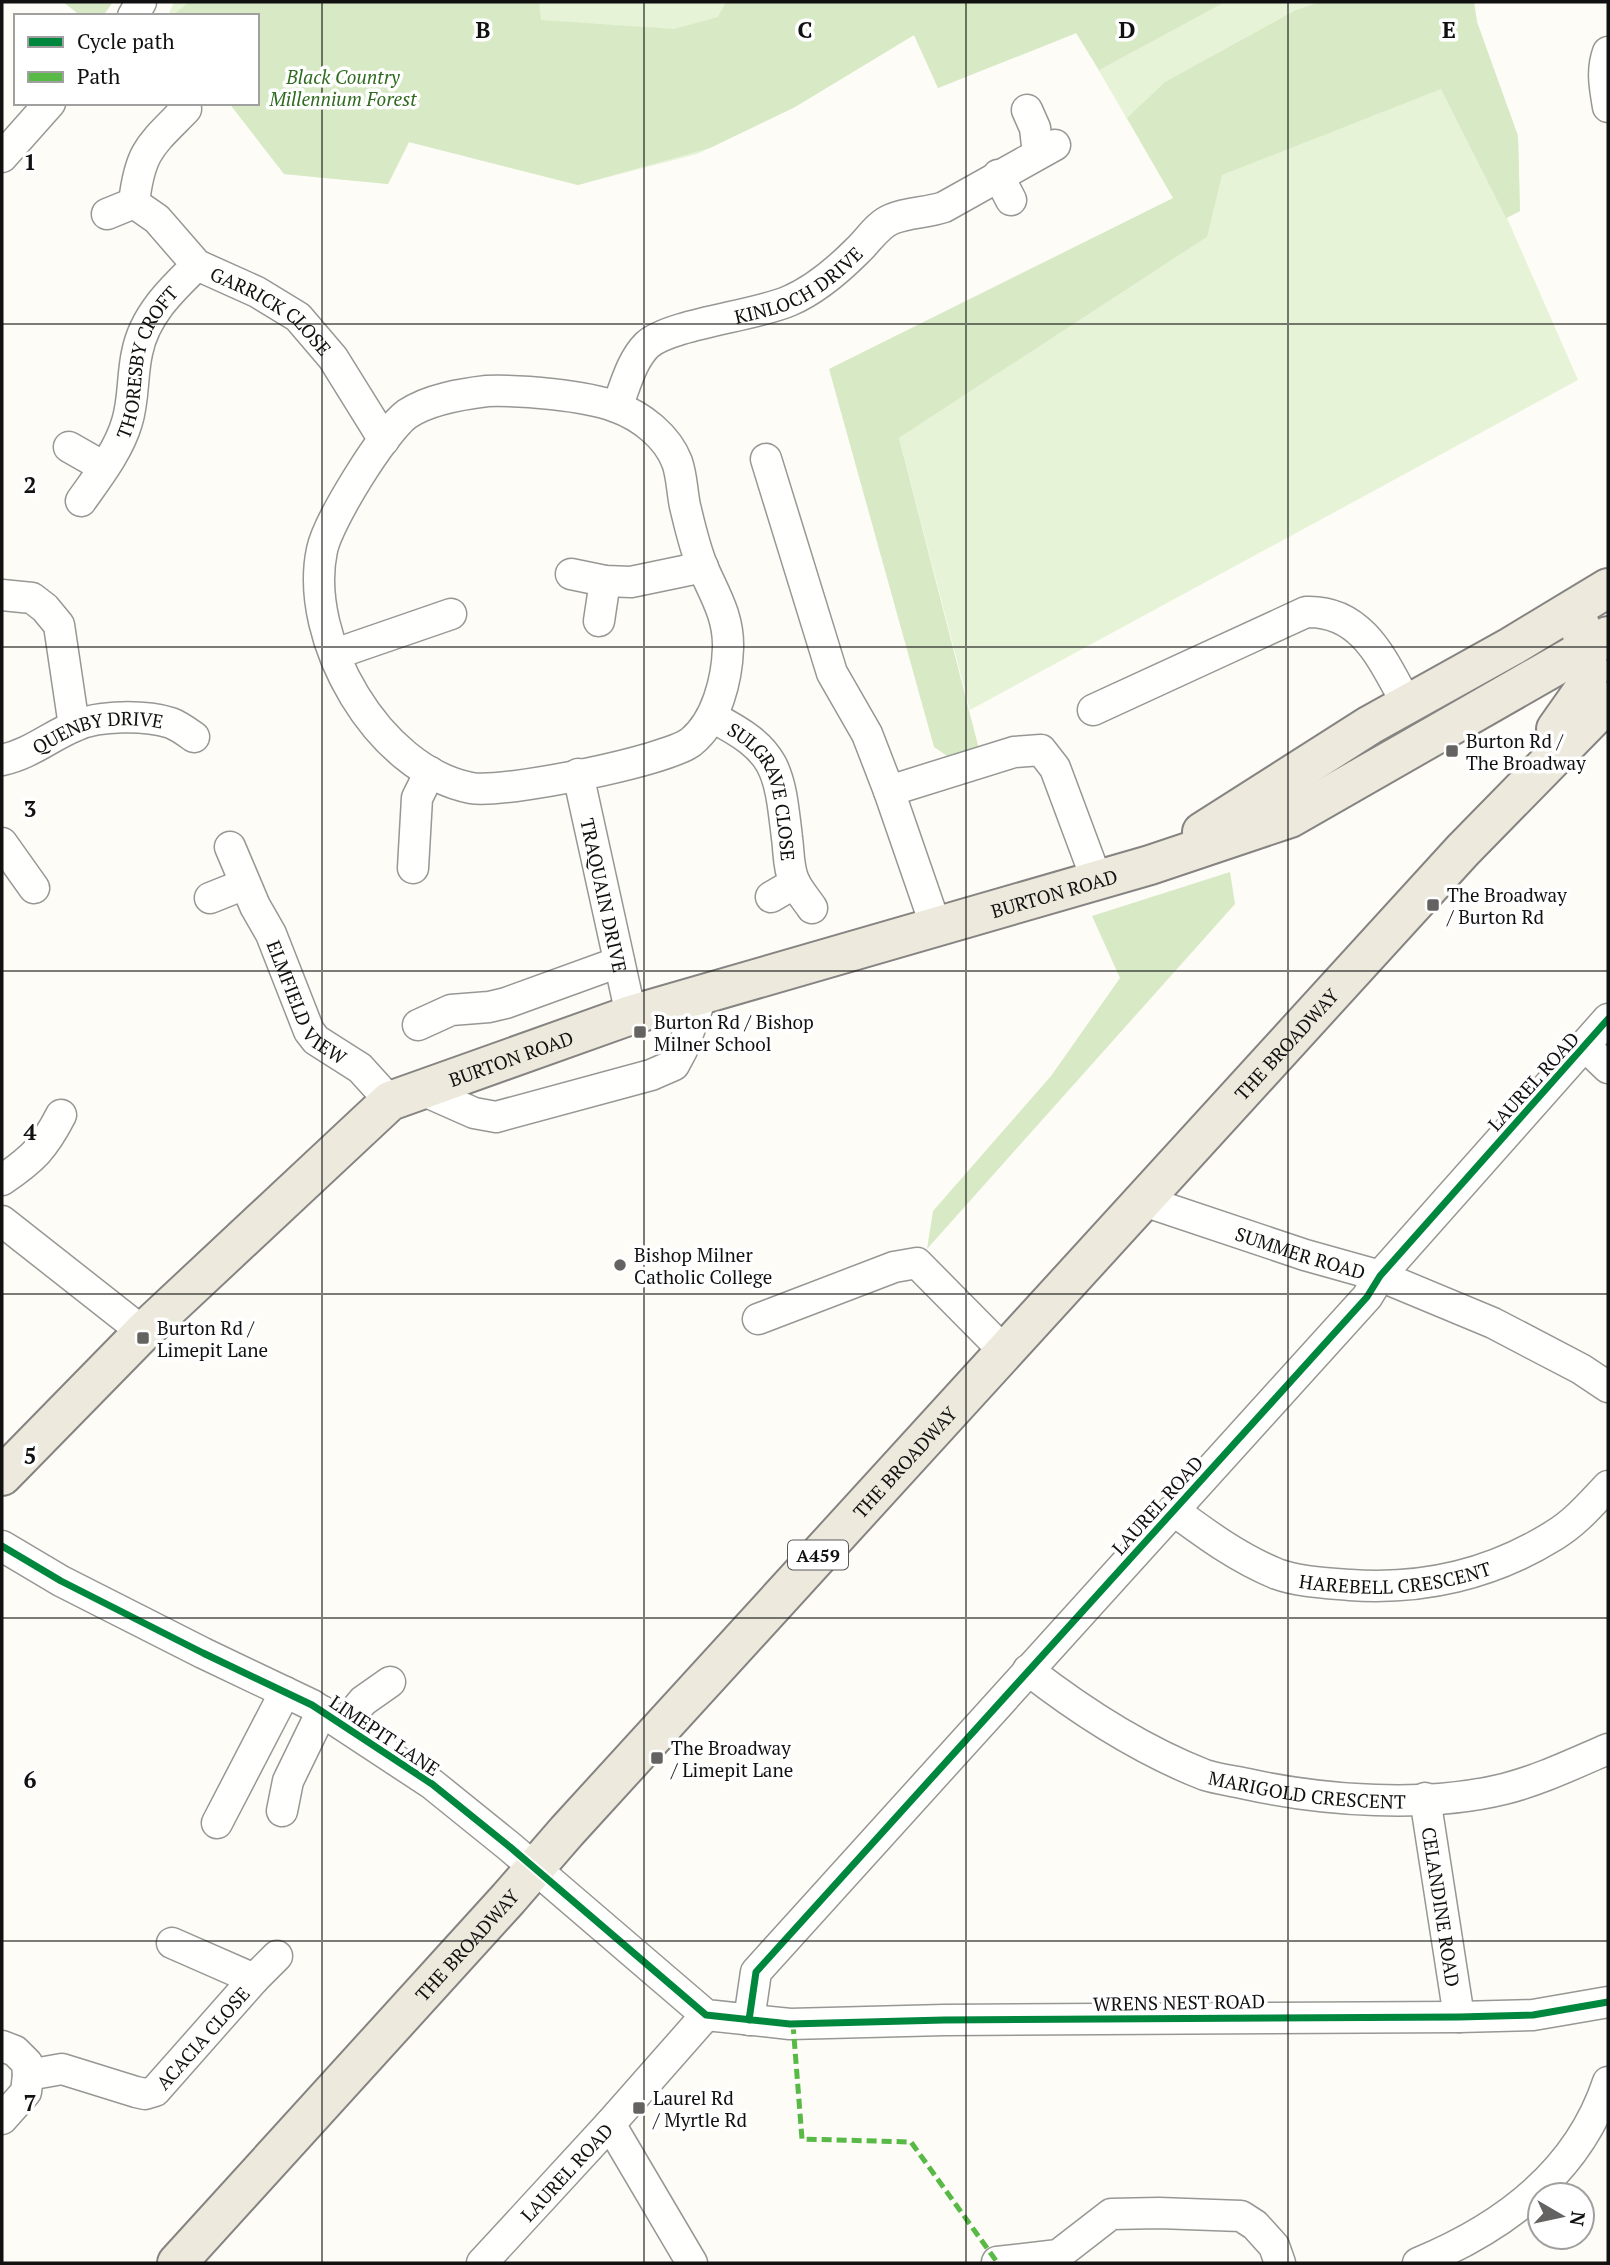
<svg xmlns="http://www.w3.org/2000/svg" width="1610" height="2265" font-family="'PT Serif',serif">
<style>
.green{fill:#e7f3d7}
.forest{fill:#d8eac5}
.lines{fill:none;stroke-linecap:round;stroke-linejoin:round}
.minor-casing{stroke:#979795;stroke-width:33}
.major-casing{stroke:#858482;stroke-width:42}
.minor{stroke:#fffffe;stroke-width:30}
.major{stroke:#ede9dc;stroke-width:38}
.quiet{stroke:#58b947;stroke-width:5;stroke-dasharray:10 5;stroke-linecap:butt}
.cycleway-casing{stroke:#fff;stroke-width:11}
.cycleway{stroke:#00873e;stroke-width:7}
.grid{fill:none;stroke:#111;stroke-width:2;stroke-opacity:0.55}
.poi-dot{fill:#646362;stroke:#fff;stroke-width:2.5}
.labels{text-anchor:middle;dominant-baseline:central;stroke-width:7;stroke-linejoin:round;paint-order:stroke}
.shield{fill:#fff;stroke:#585858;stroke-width:2}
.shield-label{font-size:18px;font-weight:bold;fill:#111}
.park-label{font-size:19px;font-style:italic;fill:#2f6b1f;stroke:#fff}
.street-label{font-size:19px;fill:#111;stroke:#fff}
.poi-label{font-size:19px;fill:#111;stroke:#fff;text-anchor:start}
.grid-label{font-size:23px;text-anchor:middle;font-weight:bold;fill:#111;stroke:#fff;stroke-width:7;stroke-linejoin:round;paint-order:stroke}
</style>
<rect width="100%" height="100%" fill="#fdfcf7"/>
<!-- green -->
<path class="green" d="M174 2H1474L1477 22 1518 136 1520 211 1507 218 1578 380 970 710 899 438 1207 237 1173 198 1077 33 938 88 914 35 795 107 697 154 578 185 409 142 388 184 284 174 229 103H257V16H168Z"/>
<!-- forest -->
<path class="forest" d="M63 2H113L103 16H81Z
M189 2H539L541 20 674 29 718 17 726 2H1225L1099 70 1076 33 938 88 914 35 795 107 710 148 578 185 409 142 388 184 284 174 229 103H257V16H172Z
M1321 2H1474L1477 22 1518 136 1520 211 1506 218 1441 89 1222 175 1207 237 899 438 980 753 950 758 934 747 829 369 1173 198 1127 118 1165 82 1296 10Z
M1230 872 1235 904 927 1249 933 1211 1051 1076 1120 978 1092 916Z"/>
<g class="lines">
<defs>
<g id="minor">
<path d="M133 16 141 2"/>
<path d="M1608 52C1601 71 1605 88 1608 107"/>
<path d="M1027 110 1035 128 1038 154"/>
<path d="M2 157 50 103"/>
<path d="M998 175 1011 200"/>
<path id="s1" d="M134 203 157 219 197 265 257 292 298 317 333 358 384 440"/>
<path d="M107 214 134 203C140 150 151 145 186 109"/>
<path d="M487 391C520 390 585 395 616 407 641 416 667 436 677 462 682 476 682 492 685 506 690 527 695 549 703 568 715 595 729 617 728 648 727 679 717 721 691 742 666 761 503 794 471 788 378 770 303 639 322 550 328 521 383 432 407 414 429 399 462 394 487 391Z"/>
<path id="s2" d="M617 407C625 387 631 361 647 345 670 324 755 316 789 301 815 290 837 271 857 251 868 241 878 224 892 219 908 212 927 213 944 207L1055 145"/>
<path d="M69 447 104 467"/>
<path d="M766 459 832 673 867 734 889 791"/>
<path id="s3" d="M81 501C98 477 119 450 127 422 134 400 132 375 137 353 144 316 171 290 197 265"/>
<path d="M571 574 605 581 631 582 703 567"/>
<path d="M2 595 32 598 45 608 59 625 74 726"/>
<path d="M599 621 605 581"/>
<path d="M335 654 451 614"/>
<path d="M1093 710 1306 612C1363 610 1383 661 1407 704"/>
<path id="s4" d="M712 717C777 750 779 768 787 838 789 852 788 867 794 881 798 890 806 899 812 908"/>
<path id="s5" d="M2 760C30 754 49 737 75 726 99 715 145 715 171 723 179 726 187 732 194 737"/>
<path id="s6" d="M578 774 631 1015"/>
<path d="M2 843 34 888"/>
<path id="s7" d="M230 847 255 906 271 934 309 1031 316 1040 360 1068 390 1101"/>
<path d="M413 868 417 798 430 772"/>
<path d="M771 897 795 883"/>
<path d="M210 898 245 884"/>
<path d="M936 927 889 791 1014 752 1041 750 1055 768 1096 878"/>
<path d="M418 1025 451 1010 489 1007 506 1003 619 962"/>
<path d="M1585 1046 1608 1068"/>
<path d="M422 1090 474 1113 496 1117 651 1075 674 1065 682 1050 702 995"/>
<path d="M2 1180C33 1159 44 1148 61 1115"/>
<path id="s8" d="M1141 1200 1305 1255 1380 1276 1493 1323 1581 1369 1608 1387"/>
<path d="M2 1221 143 1332"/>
<path d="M758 1319 894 1267 917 1263 1005 1352"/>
<path id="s9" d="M1173 1510C1207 1535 1238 1558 1277 1574 1299 1582 1327 1583 1350 1585 1422 1590 1492 1574 1553 1536 1575 1523 1591 1504 1608 1486"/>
<path d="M2 1546 61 1581 203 1653 312 1705 432 1784 510 1847 706 2015 790 2024 944 2020 1459 2017 1533 2015 1608 2002"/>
<path id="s10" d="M1028 1670C1082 1712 1141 1750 1205 1775 1218 1779 1233 1781 1247 1784 1324 1801 1427 1808 1504 1789 1540 1780 1575 1763 1608 1749"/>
<path d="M343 1725 363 1701 390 1682"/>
<path id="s11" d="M1425 1798 1459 2017"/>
<path d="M282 1811 288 1781 322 1711"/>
<path d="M217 1823 285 1692"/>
<path d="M254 1979 277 1956"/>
<path d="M749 2020 756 1972 1367 1297 1380 1276 1608 1019"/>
<path d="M2 2046 15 2051 27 2063 28 2075 26 2092 2 2119"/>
<path id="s12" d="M28 2075 62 2069 136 2092 145 2094 155 2091 254 1979 172 1943"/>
<path d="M610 2124 692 2263"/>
<path d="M997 2262 1058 2255 1111 2214 1159 2213 1241 2216 1255 2225 1274 2246 1280 2263"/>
<path id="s13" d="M482 2263 610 2124 706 2015"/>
<path d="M1418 2263C1503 2228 1578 2173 1608 2082"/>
</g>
<g id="major">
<path d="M1556 729 1587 685 1589 669 1580 625"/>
<path d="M1202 832 1370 725 1512 646 1608 588"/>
<path id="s14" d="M2 1476 143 1332 390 1101 631 1015 1150 865 1290 818 1608 636"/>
<path id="s15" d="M177 2263 508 1899 567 1831 1463 850 1608 702"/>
</g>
</defs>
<!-- minor casing -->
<use href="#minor" class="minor-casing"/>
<!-- major casing -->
<use href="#major" class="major-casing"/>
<!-- minor -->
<use href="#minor" class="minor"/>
<!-- major -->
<use href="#major" class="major"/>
<!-- quiet -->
<path class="quiet" d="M793 2024 802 2139 911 2142 997 2262"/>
<defs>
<path id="cycleway" d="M2 1546 61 1581 203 1653 312 1705 432 1784 510 1847 706 2015 790 2024 944 2020 1459 2017 1533 2015 1608 2002
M749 2020 756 1972 1367 1297 1380 1276 1608 1019"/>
</defs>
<!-- cycleway casing -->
<use href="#cycleway" class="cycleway-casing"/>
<!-- cycleway -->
<use href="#cycleway" class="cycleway"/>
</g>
<!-- grid -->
<path class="grid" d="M322 2V2263M644 2V2263M966 2V2263M1288 2V2263M2 324H1608M2 647H1608M2 971H1608M2 1294H1608M2 1618H1608M2 1941H1608"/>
<!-- markers -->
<g class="poi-dot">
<rect x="1445" y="744" width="14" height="14" rx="3.5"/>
<rect x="1426" y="898" width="14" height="14" rx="3.5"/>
<rect x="633" y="1025" width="14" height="14" rx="3.5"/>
<circle cx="620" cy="1265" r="7"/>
<rect x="136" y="1331" width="14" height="14" rx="3.5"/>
<rect x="650" y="1751" width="14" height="14" rx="3.5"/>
<rect x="632" y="2101" width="14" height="14" rx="3.5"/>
</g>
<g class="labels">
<!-- shield labels -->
<rect class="shield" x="788" y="1540.5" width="60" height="29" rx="5"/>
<g class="shield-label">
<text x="818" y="1555">A459</text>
</g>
<!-- park labels -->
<g class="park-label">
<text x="343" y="76">Black Country<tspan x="343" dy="22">Millennium Forest</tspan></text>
</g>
<!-- street labels -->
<g class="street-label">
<text stroke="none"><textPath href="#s2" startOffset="234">KINLOCH DRIVE</textPath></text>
<text stroke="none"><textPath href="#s1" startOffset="177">GARRICK CLOSE</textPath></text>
<text stroke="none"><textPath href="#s3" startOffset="156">THORESBY CROFT</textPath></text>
<text stroke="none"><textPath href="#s5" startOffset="102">QUENBY DRIVE</textPath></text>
<text stroke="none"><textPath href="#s4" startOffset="98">SULGRAVE CLOSE</textPath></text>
<text stroke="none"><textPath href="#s14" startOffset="1236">BURTON ROAD</textPath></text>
<text stroke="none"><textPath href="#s6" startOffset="124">TRAQUAIN DRIVE</textPath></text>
<text stroke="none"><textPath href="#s7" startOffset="175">ELMFIELD VIEW</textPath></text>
<text stroke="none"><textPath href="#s15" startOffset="1648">THE BROADWAY</textPath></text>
<text stroke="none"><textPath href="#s14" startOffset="668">BURTON ROAD</textPath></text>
<text transform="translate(1533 1081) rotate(-48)">LAUREL ROAD</text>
<text stroke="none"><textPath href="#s8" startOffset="168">SUMMER ROAD</textPath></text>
<text stroke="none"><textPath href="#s15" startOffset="1082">THE BROADWAY</textPath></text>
<text transform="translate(1157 1505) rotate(-48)">LAUREL ROAD</text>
<text stroke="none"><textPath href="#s9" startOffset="242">HAREBELL CRESCENT</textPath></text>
<text transform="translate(385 1735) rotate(34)">LIMEPIT LANE</text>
<text stroke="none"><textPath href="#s10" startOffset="310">MARIGOLD CRESCENT</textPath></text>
<text stroke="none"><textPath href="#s11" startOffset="110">CELANDINE ROAD</textPath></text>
<text stroke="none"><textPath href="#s15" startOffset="430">THE BROADWAY</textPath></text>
<text transform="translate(1179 2002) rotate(-1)">WRENS NEST ROAD</text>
<text stroke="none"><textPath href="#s12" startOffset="203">ACACIA CLOSE</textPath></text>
<text stroke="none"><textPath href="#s13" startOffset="124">LAUREL ROAD</textPath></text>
</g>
<!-- poi labels -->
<g class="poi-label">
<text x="1466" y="740">Burton Rd /<tspan x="1466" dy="22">The Broadway</tspan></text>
<text x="1447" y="894">The Broadway<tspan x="1447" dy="22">/ Burton Rd</tspan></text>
<text x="654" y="1021">Burton Rd / Bishop<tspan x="654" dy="22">Milner School</tspan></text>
<text x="634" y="1254">Bishop Milner<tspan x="634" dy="22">Catholic College</tspan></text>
<text x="157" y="1327">Burton Rd /<tspan x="157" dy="22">Limepit Lane</tspan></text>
<text x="671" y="1747">The Broadway<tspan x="671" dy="22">/ Limepit Lane</tspan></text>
<text x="653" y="2097">Laurel Rd<tspan x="653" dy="22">/ Myrtle Rd</tspan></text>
</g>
</g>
<g class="grid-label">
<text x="483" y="38">B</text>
<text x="805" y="38">C</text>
<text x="1127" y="38">D</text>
<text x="1449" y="38">E</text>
<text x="30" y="170">1</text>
<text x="30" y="493">2</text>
<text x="30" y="817">3</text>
<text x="30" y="1140">4</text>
<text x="30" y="1464">5</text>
<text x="30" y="1788">6</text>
<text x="30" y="2111">7</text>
</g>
<!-- border -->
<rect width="1610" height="2265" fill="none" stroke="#111111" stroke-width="7"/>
<!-- legend -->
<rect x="14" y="14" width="245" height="91" fill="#ffffff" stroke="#a0a0a0" stroke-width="2"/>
<rect x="28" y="37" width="35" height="10" fill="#00873e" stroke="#a0a0a0" stroke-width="2"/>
<text x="77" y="49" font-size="21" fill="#111111">Cycle path</text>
<rect x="28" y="72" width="35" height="10" fill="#58b947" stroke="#a0a0a0" stroke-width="2"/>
<text x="77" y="84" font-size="21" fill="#111111">Path</text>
<!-- north arrow -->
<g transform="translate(1561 2216) rotate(99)"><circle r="33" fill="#ffffff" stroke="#a0a0a0" stroke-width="2"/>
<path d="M0-5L12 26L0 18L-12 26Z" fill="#646362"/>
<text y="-10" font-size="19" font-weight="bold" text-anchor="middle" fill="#111111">N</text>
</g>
</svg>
